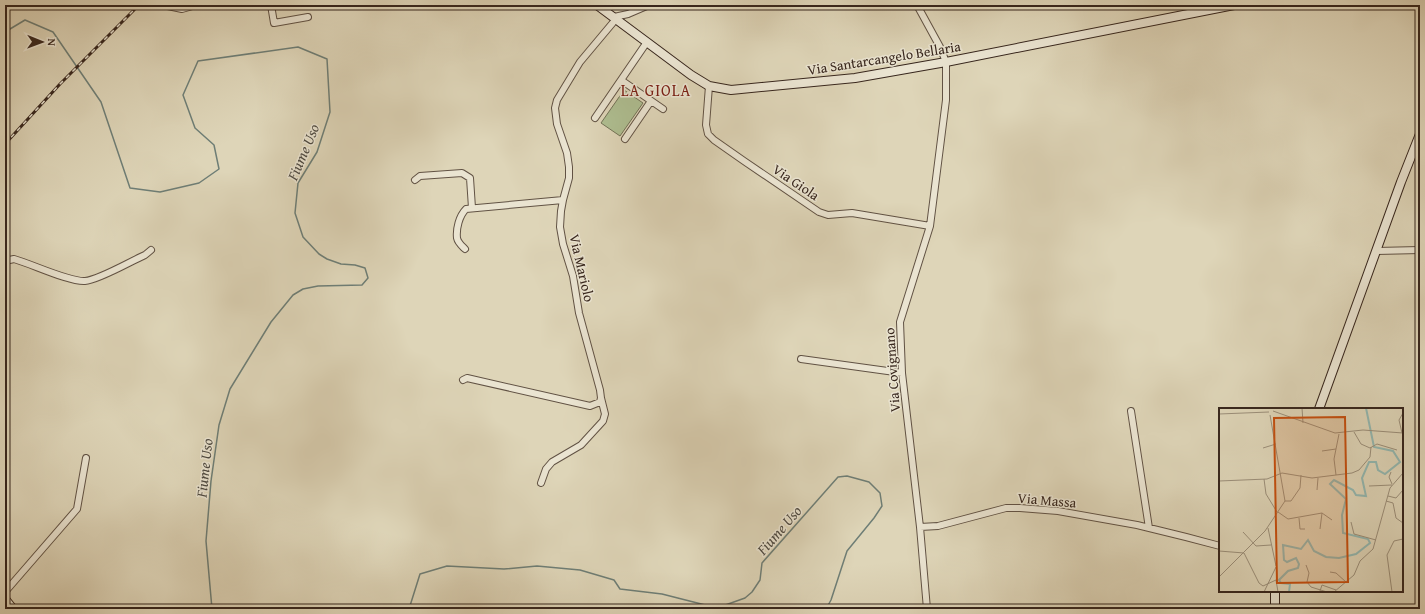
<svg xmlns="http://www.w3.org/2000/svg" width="1425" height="614" font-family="'Gentium Book Plus',serif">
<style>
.green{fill:#aebe91;stroke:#727257}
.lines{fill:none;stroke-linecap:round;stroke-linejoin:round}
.stream{stroke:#6e7e76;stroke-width:1.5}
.street-casing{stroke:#615244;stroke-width:8}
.secondary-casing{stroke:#37261d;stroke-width:10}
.street{stroke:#eae4d1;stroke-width:6}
.secondary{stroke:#eae4d1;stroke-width:8}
.rail-casing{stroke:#37261d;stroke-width:3}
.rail{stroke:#eae4d1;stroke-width:1.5;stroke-dasharray:4.5;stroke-linecap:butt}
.labels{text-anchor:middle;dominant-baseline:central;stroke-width:3;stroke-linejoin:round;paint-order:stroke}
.street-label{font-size:14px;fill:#37261d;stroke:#eae4d1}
.water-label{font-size:15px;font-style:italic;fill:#4e4a42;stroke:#eae4d1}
.quarter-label{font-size:16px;letter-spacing:1px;fill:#7a1f14;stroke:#eae4d1}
.inset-river{fill:none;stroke:#93b8b1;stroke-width:2}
.inset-road{fill:none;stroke:#9b8f7a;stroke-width:1}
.view{fill:#c54f0f;fill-opacity:0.15;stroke:#c54f0f;stroke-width:2}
.inset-edge{fill:none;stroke:#37261d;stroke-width:2}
</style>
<rect width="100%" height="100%" fill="#ded5b8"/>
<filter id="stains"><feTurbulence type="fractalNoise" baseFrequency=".005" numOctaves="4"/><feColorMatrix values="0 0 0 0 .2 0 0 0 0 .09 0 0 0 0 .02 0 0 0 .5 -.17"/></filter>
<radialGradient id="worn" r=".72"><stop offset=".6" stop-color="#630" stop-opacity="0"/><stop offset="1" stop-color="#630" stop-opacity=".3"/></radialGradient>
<!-- green -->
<path class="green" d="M624 90 643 103 620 136 601 123Z"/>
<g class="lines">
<!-- stream -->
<path class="stream" d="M5 32 25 20 53 32 101 102 130 188 160 192 199 183 219 169 214 145 195 128 183 95 198 61 298 47 327 59 330 112 317 152 298 183 295 213 303 237 319 254 327 259 341 264 355 265 365 268 368 278 362 285 318 286 303 289 293 295 271 322 230 389 219 425 211 481 206 541 212 609
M409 609 420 574 447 566 504 569 537 566 580 570 614 580 620 589 662 594 717 608 745 598 752 592 760 580 762 563 838 477 847 476 869 482 880 493 882 506 874 518 847 551 831 600 826 609"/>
<defs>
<path id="street" d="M163 5 182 9 196 5
M271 5 274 23 308 17
M917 5 940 47 946 62V100L930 226 900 322 902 373 920 527 927 609
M614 17 628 14 649 5
M621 80 663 109
M709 86 706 125 708 134 714 140 744 161 819 212 828 215 852 213 930 226
M595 118 647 42
M625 139 651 101
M415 180 420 176 462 173 470 178 472 208
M465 249C462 246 458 243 457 238 456 229 459 216 466 209L563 200
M1376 251 1420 250
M5 261 14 259C32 264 69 282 85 281 99 280 131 261 145 255L151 250
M801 359 902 373
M463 380 467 378 590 406 600 402 601 398 600 390 579 313 573 276 563 244 560 227 561 211 563 200 569 178V167L567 153 557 124 555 108 557 100 580 62 616 19
M1131 411 1149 528
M541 483 546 469 552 462 581 445 603 421 605 414 601 398
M920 527 938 526 1006 508H1020L1058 511 1137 525 1186 537 1220 546
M5 592 77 509 86 458"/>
<path id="secondary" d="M597 5 691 75 709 86 731 90 855 78 946 62 1234 5
M1319 409 1401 182 1420 134
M1275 591V609
M5 599 13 609"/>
</defs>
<!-- street casing -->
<use href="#street" class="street-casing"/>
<!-- secondary casing -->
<use href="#secondary" class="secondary-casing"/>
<!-- street -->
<use href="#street" class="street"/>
<!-- secondary -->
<use href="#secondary" class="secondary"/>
<defs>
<path id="rail" d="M5 144 60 84 139 5"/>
</defs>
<!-- rail casing -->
<use href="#rail" class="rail-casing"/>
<!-- rail -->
<use href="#rail" class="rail"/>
</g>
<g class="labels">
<!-- street labels -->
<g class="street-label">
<text transform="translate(884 58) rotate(-9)">Via Santarcangelo Bellaria</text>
<text transform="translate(796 182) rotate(34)">Via Giola</text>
<text transform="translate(582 268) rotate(77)">Via Mariolo</text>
<text transform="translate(892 370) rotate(-94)">Via Covignano</text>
<text transform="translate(1047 500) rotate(5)">Via Massa</text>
</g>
<!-- water labels -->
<g class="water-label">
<text transform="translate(303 152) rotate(-67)">Fiume Uso</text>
<text transform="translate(204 468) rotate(-84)">Fiume Uso</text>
<text transform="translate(779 530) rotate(-49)">Fiume Uso</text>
</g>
<!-- quarter labels -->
<g class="quarter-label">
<text x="656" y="90">LA GIOLA</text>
</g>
</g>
<!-- overview -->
<g transform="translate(1219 408)">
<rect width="184" height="184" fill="#ded5b8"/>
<path class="inset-river" d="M70 184 71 176 62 175 60 172 69 163 79 160 80 156 77 150 68 154 65 152 64 137 82 141 89 132 95 143 107 149 120 150 137 146 151 135 149 131 124 125 123 107 127 91 111 76 115 72 134 82 137 87 147 88 143 70 150 54H157L159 62 166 66 181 54 174 43 155 39 147 0"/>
<path class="inset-road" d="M83 0 84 15M54 3 116 25 144 22 184 25M0 6 50 4M135 24 142 36 151 40 158 36 178 42M183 25 180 12 184 5M44 40 57 36M103 43 117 41M172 64 170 69 173 76M117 67 115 51 120 26M45 71 47 86 58 104M0 73 48 71 63 65 93 70 133 65 140 62 151 49 152 39M150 78 173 77M98 82 99 70M169 88 177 90 184 82M66 93H72L81 80 82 67M167 93 174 95 177 110 184 115M59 104 69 111 103 105 101 121M103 105 113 112M80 110 81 121H86M132 114 135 126 157 132M49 120 57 158M24 124 37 138 52 137M0 143 25 145 40 175 44 178 57 172 59 184M87 157 90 165 88 174 92 179 108 184M111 164 117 165 127 174M0 169 46 123 66 93 51 7M101 183 103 177 117 182M45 184 57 159M115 184 135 167 141 153 154 141 171 80 184 65M173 184 168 147 175 133 184 131"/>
<path class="view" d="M126 9 129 174 58 175 55 10Z"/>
<rect width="184" height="184" class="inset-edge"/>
</g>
<!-- margin -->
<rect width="1425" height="614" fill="none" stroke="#ded5b8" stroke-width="20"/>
<rect x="6" y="6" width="1413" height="602" fill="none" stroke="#37261d" stroke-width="2"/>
<rect x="10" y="10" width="1405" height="594" fill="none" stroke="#37261d"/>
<!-- north arrow -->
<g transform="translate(42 42) rotate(91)" stroke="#eae4d1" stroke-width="3" paint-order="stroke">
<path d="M0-3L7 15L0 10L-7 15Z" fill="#37261d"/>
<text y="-6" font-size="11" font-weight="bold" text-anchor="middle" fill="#37261d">N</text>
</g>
<rect width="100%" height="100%" filter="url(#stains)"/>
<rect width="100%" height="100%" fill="url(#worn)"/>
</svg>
